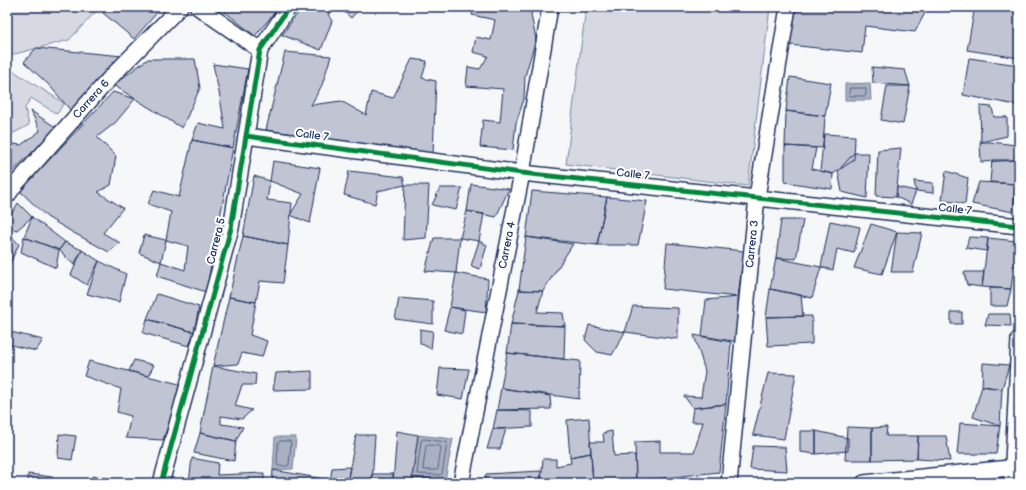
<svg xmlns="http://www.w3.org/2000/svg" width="1026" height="490" font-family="'Balsamiq Sans',sans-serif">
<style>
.green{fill:#d6d9e2;stroke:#7884a0}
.water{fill:#a9b0c1;stroke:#707c99}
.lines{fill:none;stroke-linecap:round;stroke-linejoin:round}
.shore{stroke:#546386;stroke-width:1}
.building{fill:#c0c4d3;stroke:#1b2f5e}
.street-casing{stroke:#1b2f5e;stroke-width:18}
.street{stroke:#fff;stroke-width:15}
.cycleway-casing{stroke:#fff;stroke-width:8}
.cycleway{stroke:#00873e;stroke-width:5}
.labels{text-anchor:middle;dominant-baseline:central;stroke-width:4;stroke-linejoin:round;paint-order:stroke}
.street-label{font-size:11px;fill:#1b2f5e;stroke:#fff}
</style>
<rect width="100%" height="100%" fill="#f6f7f9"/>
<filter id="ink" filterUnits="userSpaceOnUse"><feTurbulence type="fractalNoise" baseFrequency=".025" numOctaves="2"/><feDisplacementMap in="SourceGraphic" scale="8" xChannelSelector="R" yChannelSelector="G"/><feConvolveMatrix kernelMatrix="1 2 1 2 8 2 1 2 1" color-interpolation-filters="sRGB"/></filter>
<g filter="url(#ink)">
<!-- green -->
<path class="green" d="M7 7H100L69 40 7 56Z
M586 7H770L748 186 566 164Z
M7 67 64 103 57 114 31 98 25 108 29 125 14 133H7Z"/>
<!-- water -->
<path class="water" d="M870 83 871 100H845V84Z
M418 435 453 439 445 480 412 478Z
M275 437H296L293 469 273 470Z"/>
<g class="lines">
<!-- shore -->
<path class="shore" d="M850 88H865L866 89V95L865 96H850L849 94Z
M424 439 446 442 447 443 442 474 441 475 419 474 417 473 421 441Z
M280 441H290L291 443 289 464 288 466H279L277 465 278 443Z
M428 445 440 446 441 448 438 469 436 470H424L423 468 426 446Z"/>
</g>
<!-- building -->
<path class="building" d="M109 7H162L134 39 103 13Z
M219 7H279L255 36Z
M302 7H361L351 18 339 7 328 14 332 21 321 50 282 35Z
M474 7H534L531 15 536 39 525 76 524 99 516 123 513 150 480 147 483 120 500 122 503 89 466 86 468 67 480 69 488 56 473 52 476 37 491 40 495 20 472 15Z
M794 7H928L915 32 865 26 862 53 790 45Z
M940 7H1019V58L967 50 974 12Z
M36 48 123 56 71 111 50 86 24 62Z
M285 52 331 56 322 85 311 105 341 101 366 115 371 92 393 98 412 59 427 61 422 78 436 81 433 154 266 130Z
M969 58 1019 65V94L1016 105 963 95Z
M148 59H195L200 88 182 128 113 85Z
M213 64 248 69 233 148 192 140 198 123 225 129 220 97Z
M872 67 905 70 910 86 873 83Z
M790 77 831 83 825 116 786 111Z
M887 86H910L903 124 881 120Z
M113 92 135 99 115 123 97 137 116 156 111 185 98 192 123 208 103 233 120 243 109 252 72 232 47 217 20 191Z
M980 106 992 107 994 117H1007V136L981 142Z
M31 111 57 128 7 177V143L21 145 40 131Z
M786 111 825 116 823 148 785 146Z
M824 134 855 136 854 160 833 174 820 171Z
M192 140 233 148 206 292 157 276 161 262 185 270 188 246 166 240 171 212 148 204 154 190 179 197Z
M980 142H991L1016 145 1019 160 981 162Z
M785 146 816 148 812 169 833 174 832 189 785 182Z
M901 148 896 197 876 196 878 150Z
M854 153H869L867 198 842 192 838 171Z
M992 160H1019L1016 184 990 182Z
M273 161 320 168 310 223 290 215 303 194 270 181Z
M349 171 403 177 405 185 378 191 375 204 344 195Z
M946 171 968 178 965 204 942 200Z
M254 176 270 181 267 200 292 203 288 245 243 236Z
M914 181 933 183V193L916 191Z
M979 182 1016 184 1013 212 972 204Z
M471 184 509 189 496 217 467 211Z
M405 185H429L426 238 403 240Z
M897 187 916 191 911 204 896 197Z
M440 188H462L456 210 432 205Z
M532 191 607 197 597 245 526 237Z
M607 197 647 201 638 245H597Z
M18 203 32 217 17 230 7 228V221Z
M467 211 484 214 479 241 460 238Z
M32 217 65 242 59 250 24 237Z
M781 220H803L796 259 776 258Z
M830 221 860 227 854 253 837 249 833 270 821 267Z
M871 224 897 232 882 274 854 268Z
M7 232 19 244 7 270Z
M897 232 922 233 913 272H891Z
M144 235 166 240 161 262 139 253Z
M243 236 288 245 283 283 260 281 256 302 229 297Z
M24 237 59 250 56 268 21 252Z
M526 237 573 244 543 291 519 290Z
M969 237 988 238 987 251 966 248Z
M434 238H460L456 273 425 271Z
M988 238 1017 241 1011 289 982 287Z
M479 241 487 245 480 269 471 266Z
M65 242 82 250 74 265 59 250Z
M667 243 744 251 738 297 663 289Z
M82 250 99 261 87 285 71 275Z
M776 258 821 267 812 298 770 289Z
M99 261 126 274 119 302 87 294Z
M964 272H984L982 287 967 285Z
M456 273 488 279 486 312 450 307Z
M990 288 1011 289 1007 306H990Z
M770 289 801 295 803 316 766 317Z
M519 290 543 291 537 312 563 313 565 326 511 324Z
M157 294 199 307 194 332 147 319Z
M229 297 256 302 250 335 267 341 262 357 242 353 238 364 213 366Z
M738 297 739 342 702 336 706 300Z
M399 298 433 301V324L395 319Z
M633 306 678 308V339L625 332Z
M450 307 465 310 462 334 444 330Z
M951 312H962V324H951Z
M988 314H1010L1011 326 985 325Z
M812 316V344L768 346 766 317Z
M147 319 194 332 189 346 143 333Z
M511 324 565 326 564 359 507 353Z
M589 325 625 332 612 355 597 352 585 340Z
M420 329 433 331 431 349 420 343Z
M7 331 43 340 36 351 7 344Z
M694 335 731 342 726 404 693 408 684 396 701 397 705 371Z
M507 353 580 361 579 399 501 388Z
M134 360 154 365 148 376 129 371Z
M89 361 179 384 176 403 163 440 126 438 131 416 117 412 121 389 84 376Z
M983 363 1009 365 1002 389 982 386Z
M213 366 256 374 255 385H242L235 406 252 410 242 419 221 416V424L243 427 236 441 200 433Z
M440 368 469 369 463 399 437 395Z
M312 371V389L273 390 276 373Z
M768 373 796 374 784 439 753 435Z
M982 386 1002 389 1000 426 973 417Z
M501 388 550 396 551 409 497 410Z
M726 404 719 472 636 481 635 442 660 441V452H694L703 422H691L693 408Z
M497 410 532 411V427L493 429Z
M589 418 591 453 570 457 567 420Z
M960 423 1000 426 996 454H957Z
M847 427 872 428V460H845Z
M887 427 886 436H918L917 459 872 460V428Z
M493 429H506L500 449H487Z
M397 431 418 435 412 478 445 480 444 483H393Z
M612 431 614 456 635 455 636 481 593 483 590 442H604L603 433Z
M800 431H816V454L800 452Z
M816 431 848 438V451L816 454Z
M200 433 236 441 234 461 194 453Z
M59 434 76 436 72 460 58 458Z
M356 435H375L372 483H347Z
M918 436H946L950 461 917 459Z
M753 446 785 447 787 471 750 469Z
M591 453 593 483H541L543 459H556V466L571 463 570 457Z
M192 458 218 463 217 475 264 473V483H189Z
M350 467 347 483H330L332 468Z
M273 470 324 479V483H272Z
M541 471 540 483H484L486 474Z
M28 474 53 477 52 483H28Z
M372 474H393V483H372Z
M92 476 123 480V483H92Z"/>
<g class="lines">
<defs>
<path id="street" d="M198 7 260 50
M246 136 522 173 1019 226
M7 196 15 185 110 78 180 7
M161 483 231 228 260 50 289 7
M461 483 522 173 550 7
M729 483 757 197 788 7
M864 483 1019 467
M1012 483 1019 339"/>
</defs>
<!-- street casing -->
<use href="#street" class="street-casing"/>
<!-- street -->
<use href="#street" class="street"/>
<defs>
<path id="cycleway" d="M246 136 522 173 1019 226
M161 483 231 228 260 50 289 7"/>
</defs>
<!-- cycleway casing -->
<use href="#cycleway" class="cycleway-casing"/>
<!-- cycleway -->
<use href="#cycleway" class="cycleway"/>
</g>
</g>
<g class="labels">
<!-- street labels -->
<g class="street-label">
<text transform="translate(91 99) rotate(-48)">Carrera 6</text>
<text transform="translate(312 135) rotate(8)">Calle 7</text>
<text transform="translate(633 174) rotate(6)">Calle 7</text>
<text transform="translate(955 209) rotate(6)">Calle 7</text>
<text transform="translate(216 241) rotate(-76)">Carrera 5</text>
<text transform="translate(752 244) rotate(-84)">Carrera 3</text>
<text transform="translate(507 245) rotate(-79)">Carrera 4</text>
</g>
</g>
<!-- margin -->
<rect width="1026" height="490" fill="none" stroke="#fff" stroke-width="24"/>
<rect x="12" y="12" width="1002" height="466" fill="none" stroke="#1b2f5e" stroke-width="1.5" filter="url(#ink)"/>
</svg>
